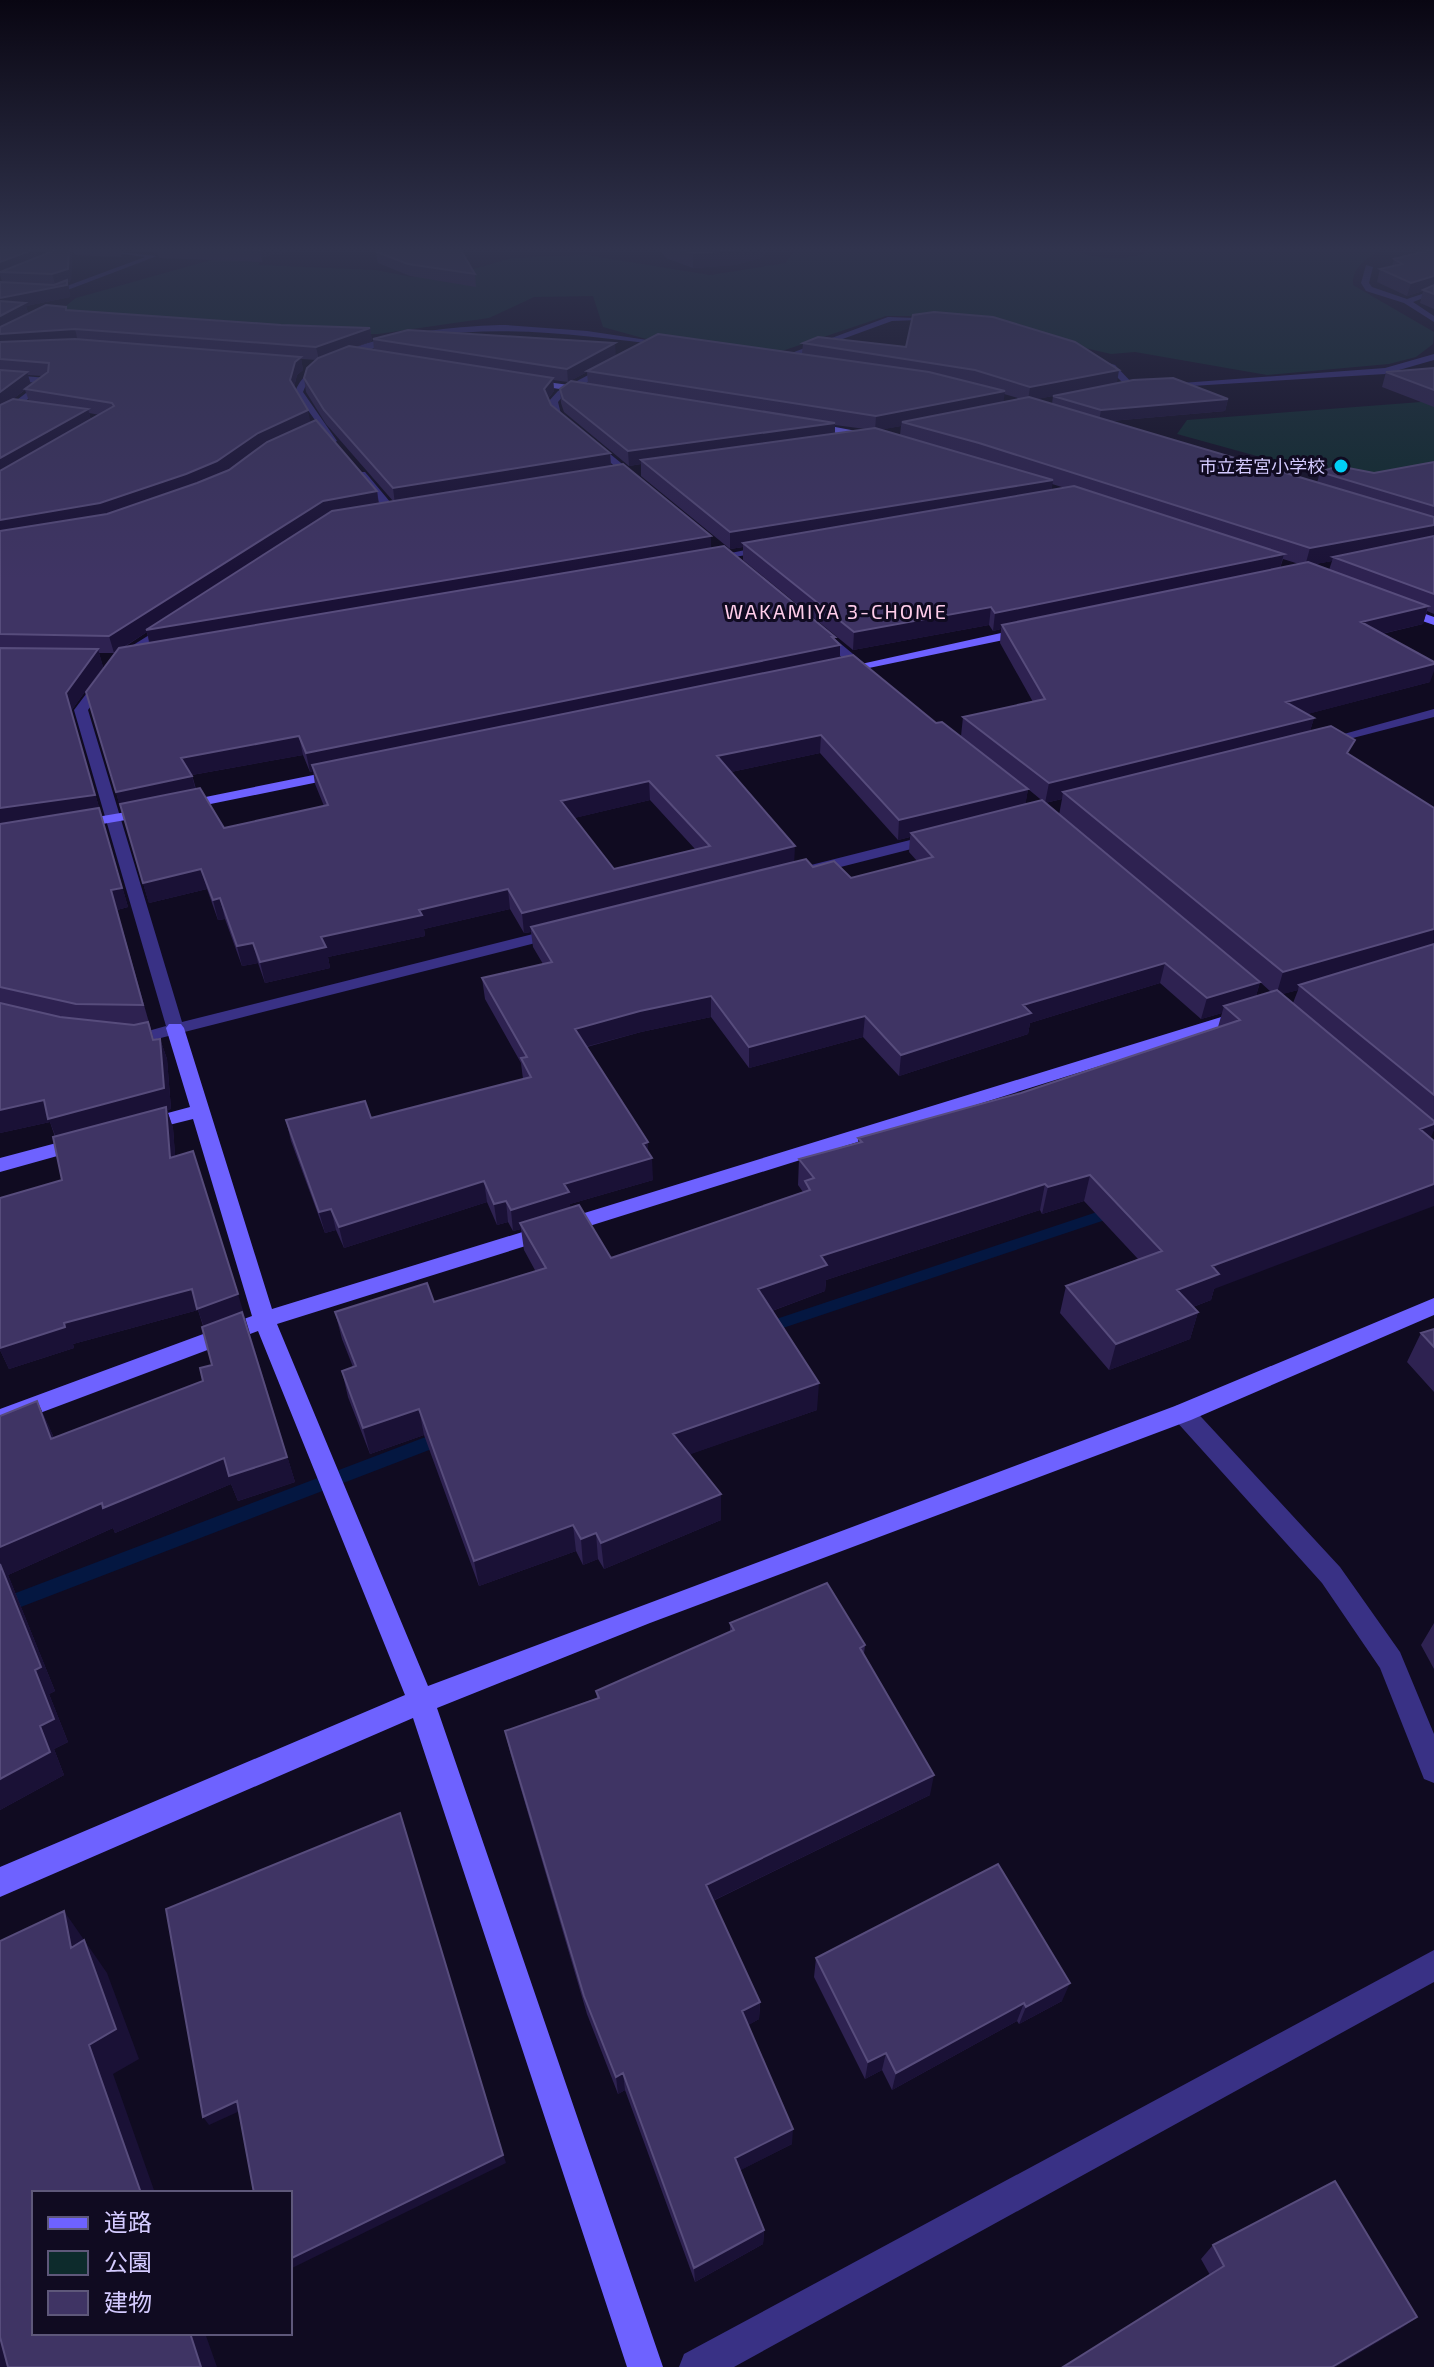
<svg xmlns="http://www.w3.org/2000/svg" width="1434" height="2367" font-family="'Exo 2','Noto Sans JP',sans-serif">
<style>
.green{fill:#0d2b2c}
.lines{fill:none;stroke-linecap:round;stroke-linejoin:round}
.stream{fill:#041741;fill-rule:evenodd}
.street{fill:#393185;fill-rule:evenodd}
.secondary{fill:#6e62ff;fill-rule:evenodd}
.wall{fill:#2e2251;fill-rule:evenodd}
.shaded-wall{fill:#1a1136}
.building{fill:#3f3464;stroke:#574c7c;stroke-width:2;fill-rule:evenodd}
.poi-dot{fill:#00d0f6;stroke:#100b21;stroke-width:3}
.labels{text-anchor:middle;dominant-baseline:central;stroke-width:6;stroke-linejoin:round;paint-order:stroke}
.far-poi-label{font-size:18px;fill:#d4cbff;stroke:#100b21;text-anchor:end}
.far-neighbourhood-label{font-size:20px;letter-spacing:2px;fill:#ffcdea;stroke:#100b21}
</style>
<rect width="100%" height="100%" fill="#100b21"/>
<!-- green -->
<path class="green" d="M800 249H1070C1095 259 1118 261 1144 254L1147 249H1382C1368 258 1352 266 1353 285L1434 332 1433 344 1416 357 1389 364 1267 375 1135 352 1111 354 1072 345 1022 325 962 316H886L776 353 657 342 603 327 593 296 534 297 489 318 378 334 314 336 49 319 76 298 225 256 266 253 258 265 376 270 412 277 460 273 512 258 586 255 710 275 786 263 794 250Z
M1434 401V484L1395 494 1177 434 1187 420Z"/>
<g class="lines">
<!-- stream -->
<path class="stream" d="M1115 1206 1122 1211 1120 1215 768 1333H758L755 1329 758 1325Z
M444 1430 450 1432 452 1437 450 1442 0 1615V1599Z"/>
<!-- street -->
<path class="street" d="M88 249 157 256 57 294 0 292V288L56 290 145 257Z
M1366 265 1373 267 1369 283 1372 287 1407 299 1434 290V294L1413 302 1434 316V322L1404 303 1366 291 1361 283Z
M888 317 943 319 892 321 785 360 778 358Z
M505 325 587 331 674 344 670 346C564 333 459 317 356 354 334 362 312 369 303 392L337 441 332 444 295 392C316 336 453 326 505 325Z
M1434 354V360L1385 374 1159 388 1155 385 1385 368Z
M1093 358 1115 365 1135 386 1128 388 1109 369 1093 362Z
M611 363 614 368 564 395 558 402 561 414 642 480 638 485 554 417 548 402 558 391Z
M0 374 47 378 51 381 0 421V413L39 383 0 380Z
M357 472H365L396 509V513H388L357 476Z
M770 545 776 548 774 550 707 562 701 559Z
M170 622 174 623V629L122 663 88 710 182 1022 557 928 563 930V936L141 1043 120 1040 117 1036 120 1032 141 1033 166 1026 74 710 114 657Z
M816 630H824L864 663V669H856L816 636Z
M1434 709V717L1322 746 1315 742Z
M934 834 942 839 939 842 813 874 805 869 807 866Z
M1183 1404 1191 1406 1340 1567 1400 1652 1434 1734V1783L1424 1779 1380 1668 1322 1583 1175 1420 1171 1413 1175 1406Z
M1434 1950V1982L734 2367H679L684 2354Z"/>
<!-- secondary -->
<path class="secondary" d="M525 379 591 388 595 391 591 394 528 384Z
M809 422 872 434 877 437 872 440 806 427Z
M1400 605 1434 617V625L1396 612V606Z
M1028 627 1034 631 1032 634 840 674 834 670Z
M338 770 343 771V777L181 810 174 806 181 802Z
M150 808 155 809V815L79 828 72 824 79 820Z
M1244 1010 1250 1011 1253 1015 1250 1019 277 1324 428 1686 1175 1406 1434 1298V1315L1191 1420 650 1623 437 1708 663 2367H627L413 1718 0 1897V1867L405 1695 258 1331 0 1428V1409L252 1316 193 1119 145 1131 135 1125 138 1121 190 1107 166 1028 169 1024H181L184 1028 272 1309Z
M79 1137 89 1143 86 1148 0 1172V1158Z"/>
</g>
<!-- wall -->
<path class="wall" d="M0 249H72H70L72 256 71 281 68 282 70 297 26 306 28 313 67 310 281 325 370 328 372 341 357 347 374 350 373 339 616 356 802 354 803 343 1117 383 1228 399 1225 411 1111 421 1317 483 1320 472 1374 473 1434 462V614L1427 611 1423 624 1382 634 1430 682 1307 714 1314 718 1310 731 1350 755 1434 808V1130L1214 1289 1211 1300 1193 1307 1198 1312 1190 1339 1109 1370 1060 1313 1066 1286 1138 1259 1084 1201 1042 1214 1040 1210 826 1280 825 1291 772 1311 817 1410 690 1454 721 1520 604 1569 598 1559 583 1565 576 1551 479 1586 424 1435 370 1454 348 1397 342 1371 353 1367 342 1339 335 1312 434 1302 536 1272 524 1250 521 1229 513 1231 508 1222 497 1225 487 1202 344 1248 336 1230 325 1233 291 1141 286 1120 371 1118 523 1079 521 1063 485 999 482 978 543 964 533 947 531 932 524 933 510 909 424 929 425 936 328 957 330 968 265 983 258 963 242 966 225 919 218 920 207 889 149 903 86 692 116 652 114 653H99L103 667 71 711 128 907 117 910 154 1040 160 1039 167 1059 171 1109 167 1110 173 1128 175 1156 193 1151 295 1482 238 1501 231 1484 115 1533 113 1528 8 1575 55 1691 49 1694 68 1742 54 1749 64 1775 0 1810V1416L37 1401 54 1438 203 1381 212 1365 203 1326 198 1310 73 1344 74 1348 9 1369 0 1350V1198L62 1180 55 1137 50 1122 0 1133V334L2 282 0 275ZM35 251 48 253 37 257ZM301 359 317 360 304 378 306 392 326 424 393 501 379 503 377 491 310 423 294 387 297 375 303 370ZM587 372 588 384 560 389 561 403 564 412 629 466 641 464V476L730 549 743 547V560L853 650 989 625 993 631 1001 629 1000 643 1033 702 963 717 961 736 936 723 840 658V645L835 640V637L711 548V536L611 466 610 453 551 405 548 399 554 391 553 380 568 382ZM28 375 42 376 31 385ZM25 390 29 401 13 399ZM1004 394 1021 399 1003 402ZM1053 396 1052 404 1036 399ZM89 413 100 415 91 420ZM835 425 865 429 835 434ZM901 426 900 435 881 430 883 429ZM1052 484 1065 488 1052 490ZM1283 559 1299 564 1280 568ZM1332 561 1329 570 1315 564ZM147 632 149 643 123 648ZM820 753 898 840 910 837 909 852 917 861 851 878 794 862 731 772ZM303 755 310 772 313 771 315 784 324 806 224 828 196 789 192 775ZM1028 789 1045 803 1062 799 1059 815 1025 805ZM650 800 695 849 614 869 574 818ZM1260 982 1271 992 1256 996ZM1160 983 1201 1019 1222 1013 1218 1027 1021 1093 858 1138V1143L799 1159 798 1185 803 1192 611 1258 570 1208V1204L653 1180 648 1152 587 1047 641 1032 711 1017 749 1068 863 1037 899 1076 1028 1034 1030 1023ZM1298 990 1293 1003 1282 994Z
M73 249H303L262 257V262L159 258 157 253 120 249 122 257 75 255Z
M375 249H460L475 274 476 287 410 276 378 263Z
M658 249H767L761 258 735 265 693 268 668 259Z
M1434 249V309L1420 303 1423 291 1407 296 1377 282 1380 269 1392 266 1394 259Z
M1434 368V407L1382 387 1386 372Z
M1434 1329V1392L1407 1362 1421 1333Z
M730 1623 865 1645 864 1654 930 1795 713 1901 760 2002 759 2019 748 2025 792 2144 740 2170 764 2230 763 2244 695 2282 625 2090 618 2094 587 2014 510 1752 505 1731 597 1698 596 1691 730 1632Z
M1434 1623V1669L1421 1645Z
M816 1958 1062 2001 1019 2024 1017 2021 892 2090 882 2070 865 2079 814 1977Z
M1213 2245 1417 2317 1400 2329 1210 2275 1201 2259Z"/>
<!-- shaded-wall -->
<path class="shaded-wall" d="M35 249 38 260 0 272V262Z
M52 249H72H70L72 256 71 281 68 282 70 297 26 306 29 316 0 331V298L56 287 52 274 54 254Z
M260 249H303L262 257V262Z
M741 249H767L761 258 735 265 693 268V253Z
M1434 276V288L1423 290V291L1407 296 1411 283Z
M370 328 372 341 319 360 316 347Z
M75 329 78 342 0 348V334Z
M615 343 616 357 568 382 567 369Z
M301 357 303 370 297 375 292 394 290 380 295 362Z
M1119 370 1117 383 1028 401 1030 387Z
M27 372 31 385 0 409V392Z
M553 378 554 391 545 403 544 389Z
M1005 391 1003 406 902 422 901 426 875 431 876 416Z
M1228 399 1225 411 1099 422 1101 410Z
M88 409 92 423 0 476V458Z
M308 410 311 425 221 476 104 519 0 537V520L258 433Z
M835 423V437L641 460V464L629 466 628 451Z
M610 453 611 468 395 504 393 488Z
M1053 480 1051 496 743 543V547L730 549V532Z
M377 491 379 507 711 536V552L151 648 147 632 114 653 109 636 323 501Z
M1434 525V541L1333 557 1332 561 1305 566 1310 548Z
M1284 554 1279 571 1002 625 1001 629 993 631 995 613Z
M1428 606 1423 624 1355 640 1361 622Z
M991 607 989 625 853 650 854 632Z
M835 637 834 646 840 645V662L312 765 313 771 310 772 306 753Z
M98 649 103 667 71 711 128 907 117 910 150 1026 111 890 0 828V808L66 693Z
M1434 664V671L1430 682 1281 721 1286 702Z
M1314 718 1308 737 1063 792 1062 799 1045 803 1049 783Z
M821 735 820 753 717 775V756Z
M299 736 303 755 186 776 181 758Z
M192 776 197 795 121 811 116 792Z
M649 781 650 800 562 821 561 801Z
M1028 789 1025 808 911 833 910 837 898 840 899 820Z
M795 846 794 866 531 927V932L524 933 522 913Z
M201 869 207 889 149 903 143 883Z
M508 889 510 909 424 929 425 936 328 957 330 968 265 983 260 962 321 937 419 910Z
M220 898 225 919 218 920 213 900Z
M1434 929V950L1299 985 1298 990 1276 996 1283 972Z
M253 943 258 963 242 966 237 946Z
M1165 963 1160 983 1030 1023 1028 1034 899 1076 901 1055 1023 1005Z
M1260 982 1254 1003 1224 1006 1222 1013 1201 1019 1207 998Z
M711 996V1017L641 1032 577 1049 575 1029 640 1011Z
M865 1016 863 1037 749 1068V1047Z
M160 1039 167 1059 171 1109 167 1110 173 1128 177 1179 57 1140 50 1122 0 1133V1110Z
M1434 1124V1130L1426 1150 1420 1129Z
M648 1142V1159L652 1158 653 1180 570 1204 571 1214 520 1223 521 1229 513 1231 511 1210Z
M1090 1175 1084 1201 1042 1214 1048 1187Z
M484 1181 487 1202 344 1248 339 1227Z
M1045 1184 1040 1210 826 1280 825 1291 758 1316V1289L821 1256Z
M1434 1184V1206L1214 1289 1211 1300 1169 1316 1177 1290 1212 1266Z
M506 1201 508 1222 497 1225 494 1204Z
M331 1209 336 1230 325 1233 319 1212Z
M192 1289 238 1294 295 1482 238 1501 231 1484 115 1533 113 1528 8 1575 55 1691 49 1694 68 1742 54 1749 64 1775 0 1810V1779L40 1726 35 1670 0 1564V1547L102 1503 224 1458 287 1457 205 1330 198 1310 73 1344 74 1348 9 1369 0 1350V1348L64 1323Z
M1198 1312 1190 1339 1109 1370 1116 1344Z
M819 1383 817 1410 674 1460 673 1434Z
M37 1401 49 1426 63 1464 51 1439Z
M419 1409 424 1435 370 1454 363 1428Z
M721 1494V1520L604 1569 601 1543Z
M573 1525 576 1551 479 1586 474 1561Z
M596 1533 598 1559 583 1565 581 1539Z
M934 1775 930 1795 706 1904V1885Z
M400 1813 506 2163 290 2269V2259Z
M64 1911 107 1973 139 2059 113 2074 155 2193H141L89 2045Z
M1070 1983 1062 2001 1019 2024 1026 2007Z
M760 2002 759 2019 742 2029V2011Z
M1024 2003 1017 2021 892 2090 896 2073Z
M886 2053 882 2070 865 2079 868 2062Z
M623 2073 625 2090 618 2094 616 2077Z
M237 2101 242 2110 209 2125 203 2117Z
M793 2129 792 2144 735 2173V2158Z
M764 2230 763 2244 695 2282 694 2268Z
M1417 2317 1400 2329 1336 2367H1332Z
M190 2333H205L217 2367H201Z
M0 2334 12 2367H0Z"/>
<!-- building -->
<path class="building" d="M0 249H35L0 262Z
M58 249H69L68 269 52 274 0 272Z
M211 249H260V250Z
M376 249H460L475 274 408 264 377 252Z
M680 249H741L735 250 693 253Z
M1434 249V276L1411 283 1380 269 1402 264 1394 259Z
M67 280V285L0 298V282L54 285Z
M1434 285V294L1423 290Z
M0 301 25 303 0 316Z
M46 305 66 307V310L281 325 370 328 316 347 75 329 0 334V327Z
M934 312 993 317 1075 342 1119 370 1030 387 975 370 803 343 818 337 906 347 913 315Z
M408 330 615 343 567 369 373 339Z
M658 334 929 372 1005 391 876 416 587 371Z
M75 339 301 357 295 362 290 380 308 410 258 433 217 461 186 474 100 503 0 520V471L114 406 112 403 25 389 48 372 49 363 0 359V342Z
M349 346 553 378 544 389 551 405 610 453 393 488 324 410 304 378 307 368 318 358Z
M1434 368V390L1386 372Z
M0 370 27 372 0 392Z
M1173 378 1228 399 1101 410 1053 396 1133 380Z
M571 381 835 423 628 451 563 399 560 389Z
M1029 397 1434 517V525L1310 548 979 443 902 422Z
M13 399 88 409 0 458V405Z
M316 420 377 491 323 501 109 636 0 634V531L107 514 197 483 229 470 267 442Z
M875 428 1053 480 730 532 641 460Z
M1434 462V506L1320 472 1338 466 1374 473Z
M623 464 711 536 146 630 332 511Z
M1074 486 1284 554 995 613 991 607 854 632 743 543Z
M1434 536V594L1333 557Z
M724 546 835 637H832L840 645 306 753 299 736 181 758 192 776 116 792 86 692 119 648Z
M1308 562 1428 606 1361 622 1434 662V664L1286 702 1314 718 1049 783 963 717 1045 699 1002 625Z
M0 648 98 649 66 693 95 795 0 808Z
M853 655 936 723 942 722 1028 789 899 820 821 735 717 756 795 846 522 913 508 889 419 910 422 915 321 937 326 947 260 962 253 943 237 946 220 898 213 900 201 869 143 883 120 804 200 788 224 828 328 805 312 765ZM649 781 710 846 614 869 561 801Z
M1331 726 1355 740 1347 753 1434 808V929L1283 972 1063 792Z
M1042 800 1260 982 1207 998 1165 963 1023 1005 1031 1013 901 1055 865 1016 749 1047 711 996 640 1011 575 1029 648 1142 643 1144 652 1158 564 1184 569 1192 511 1210 506 1201 494 1204 484 1181 339 1227 331 1209 319 1212 286 1120 365 1101 371 1118 531 1077 521 1058 527 1057 482 978 552 962 531 927 806 859 813 867 834 861 851 878 933 857 911 833Z
M99 808 122 888 111 890 143 1005 76 1004 0 987V824Z
M1434 944V1095L1299 985Z
M1277 990 1434 1121V1124L1420 1129 1434 1141V1184L1212 1266 1219 1274 1177 1290 1198 1312 1116 1344 1066 1286 1162 1251 1090 1175 1048 1187 1045 1184 821 1256 827 1265 758 1289 819 1383 673 1434 721 1494 601 1543 596 1533 581 1539 573 1525 474 1561 419 1409 363 1428 342 1371 356 1366 335 1312 427 1283 434 1302 546 1268 520 1223 579 1205 611 1258 810 1190 805 1181 814 1178 799 1159 862 1142 858 1138 1021 1093 1240 1020 1224 1006Z
M0 1003 60 1017 134 1025 148 1022 153 1040 160 1039 164 1088 48 1119 44 1100 0 1110Z
M166 1107 170 1158 193 1151 238 1294 197 1309 192 1289 64 1323 65 1327 0 1348V1198L62 1180 53 1137Z
M242 1312 287 1457 229 1476 224 1458 103 1508 102 1503 0 1547V1416L37 1401 51 1439 203 1381 200 1368 212 1365 202 1327Z
M1434 1329V1347L1421 1333Z
M0 1564 41 1667 35 1670 54 1719 40 1726 50 1752 0 1779Z
M827 1583 865 1645 860 1648 934 1775 706 1885 760 2002 742 2011 793 2129 735 2158 764 2230 694 2268 623 2073 616 2077 584 1996 505 1731 599 1698 596 1691 734 1630 730 1623Z
M400 1813 503 2155 290 2259V2193H254L237 2101 203 2117 166 1909Z
M998 1864 1070 1983 1026 2007 1024 2003 896 2073 886 2053 868 2062 816 1958Z
M64 1911 71 1948 84 1940 116 2029 89 2045 141 2193H34V2333H190L201 2367H8L0 2337V1941Z
M1335 2181 1417 2317 1332 2367H1063L1224 2266 1213 2245Z"/>
<!-- sky -->
<linearGradient id="sky" x2="0" y2="1"><stop stop-color="#090612"/><stop offset="0.43" stop-color="#31344e"/><stop offset="1" stop-color="#31344e" stop-opacity="0"/></linearGradient>
<rect width="1434" height="580" fill="url(#sky)"/>
<!-- markers -->
<circle class="poi-dot" cx="1341" cy="466" r="8"/>
<g class="labels">
<!-- far-poi labels -->
<g class="far-poi-label">
<text x="1325" y="466">市立若宮小学校</text>
</g>
<!-- far-neighbourhood labels -->
<g class="far-neighbourhood-label">
<text x="836" y="611">WAKAMIYA 3-CHOME</text>
</g>
</g>
<!-- legend -->
<rect x="32" y="2191" width="260" height="144" fill="#100b21" stroke="#5e587a" stroke-width="2"/>
<rect x="48" y="2217" width="40" height="12" fill="#6e62ff" stroke="#5e587a" stroke-width="2"/>
<text x="104" y="2231" font-size="24" fill="#d4cbff">道路</text>
<rect x="48" y="2251" width="40" height="24" fill="#0d2b2c" stroke="#5e587a" stroke-width="2"/>
<text x="104" y="2271" font-size="24" fill="#d4cbff">公園</text>
<rect x="48" y="2291" width="40" height="24" fill="#3f3464" stroke="#5e587a" stroke-width="2"/>
<text x="104" y="2311" font-size="24" fill="#d4cbff">建物</text>
</svg>
